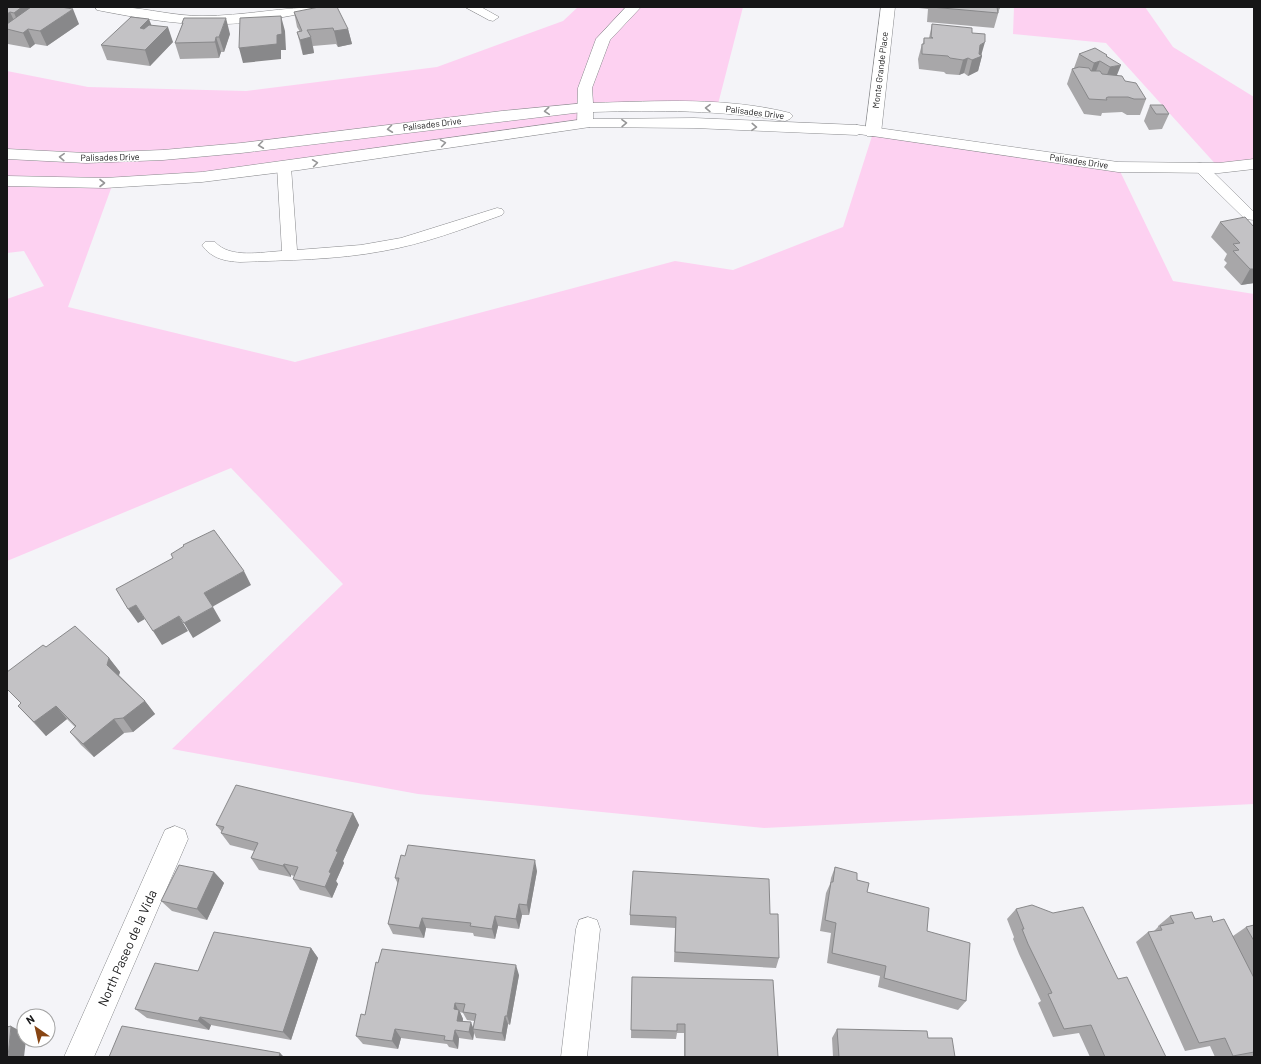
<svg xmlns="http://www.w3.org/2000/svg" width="1261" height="1064" font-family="Barlow,sans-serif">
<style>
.green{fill:#fdd1f1}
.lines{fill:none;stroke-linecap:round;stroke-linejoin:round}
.service-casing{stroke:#88898c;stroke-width:1}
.minor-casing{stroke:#88898c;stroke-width:1}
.tertiary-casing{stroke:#88898c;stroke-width:1}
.service{fill:#fff;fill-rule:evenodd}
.minor{fill:#fff;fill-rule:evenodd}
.tertiary{fill:#fff;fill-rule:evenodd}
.wall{fill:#a8a7a9;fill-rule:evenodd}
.shaded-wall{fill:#88888a}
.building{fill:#c3c2c5;stroke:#88888a}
.oneway{stroke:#969697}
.labels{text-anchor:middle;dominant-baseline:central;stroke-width:3;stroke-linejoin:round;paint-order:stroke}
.far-street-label{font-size:9px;fill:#161617;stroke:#fff}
.near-street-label{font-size:13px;fill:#161617;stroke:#fff}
</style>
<rect width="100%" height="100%" fill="#f4f4f8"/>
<!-- green -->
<path class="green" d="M578 7H743L717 108H589L585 124 113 183 68 307 295 362 675 261 733 270 843 227 873 133 1118 167 1173 281 1254 294V804L764 828 418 794 172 749 343 584 231 468 7 561V299L44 286 24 251 7 253V71L88 87 246 91 437 67 563 21Z
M1014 7H1145L1173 47 1254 97V164L1219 168 1106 43 1013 34Z"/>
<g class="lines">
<defs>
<path id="service" d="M465 7H481L499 17 493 21 489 20Z
M284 163 289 164 291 167 297 250 361 245 401 238 497 208 502 209 504 212 502 215C463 229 424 244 383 251 336 260 287 260 240 262 225 261 212 259 202 245L205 242H215C230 259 262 252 282 251L277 167 279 164Z
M1200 163 1205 164 1254 212V220L1245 219 1195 170 1193 167 1195 164Z
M588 917 597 920 600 929 587 1057H561L576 929 579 920Z"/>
<path id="minor" d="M95 7C104 7 114 6 123 7 149 9 175 16 202 16 243 16 283 7 324 7L322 10 317 11C287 16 257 23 226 24 184 26 143 19 102 11L97 10Z
M626 7H641L610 40 592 88 593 103C658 101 727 97 790 113L793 116 790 119 785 121C721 110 658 110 593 112V119L694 118 857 125 862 127 865 130 862 133 857 135 694 128 580 127 577 124 578 88 596 39Z
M881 7H895L881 133 879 136H867L865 133Z
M175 826 185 830 188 839 94 1057H64L165 830Z"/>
<path id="tertiary" d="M586 103 591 105 594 108 591 111 241 153 163 160 86 163 7 159V149L86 153 163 150 241 143 502 111Z
M585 119 590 121 593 124 590 127 299 170 202 182 105 188 7 186V176L105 178 202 172Z
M857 125 1118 162 1219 163 1254 159V169L1219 173 1118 172 852 133 849 130 852 127Z"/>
</defs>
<!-- service casing -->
<use href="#service" class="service-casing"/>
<!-- minor casing -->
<use href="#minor" class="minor-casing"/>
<!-- tertiary casing -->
<use href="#tertiary" class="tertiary-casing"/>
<!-- service -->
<use href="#service" class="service"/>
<!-- minor -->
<use href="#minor" class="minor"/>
<!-- tertiary -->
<use href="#tertiary" class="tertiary"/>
</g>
<!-- wall -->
<path class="wall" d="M7 7 79 24 47 46 35 44 30 48 8 44 7 41Z
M919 7H1000L994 28 927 22 928 9 919 8Z
M294 12 348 29 352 44 338 47 336 44 313 46 314 53 303 55 301 48 297 32H300L297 27Z
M184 18 230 34 224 52H221L219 58 180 59 175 43 182 25V23Z
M932 24 972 33 982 55 978 71 968 76 964 73 959 75 946 74 944 72 919 69 918 59 922 44H923L924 38H929Z
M151 25 173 42 150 66 107 60 101 45Z
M1079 54 1107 56 1117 75 1125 81 1146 99 1140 115H1127L1122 112 1102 113 1101 116 1084 114 1067 84 1072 69 1074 68Z
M1150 105 1169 114 1162 129 1149 130 1144 121Z
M1220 222 1254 227V283L1241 285 1224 267 1227 263 1224 260 1227 254 1211 237Z
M46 647 109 658 120 672 119 675 145 701 155 714 133 732 124 733 94 757 81 745 70 732 75 727 67 719 46 736 18 706 21 703 7 689Z
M353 813 359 825 343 861 344 863 336 881 338 884 332 898 300 890 293 879 294 876 291 875V877L259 870 251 858 254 851 230 845 221 833 222 832 216 825Z
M405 856 537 871 529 915H522L519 929 498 926 495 939 474 936 473 933 426 928 424 938 393 934 388 924 398 884 395 878Z
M835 867 857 880 867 892 927 931 966 1001 958 1010 878 987 880 976 827 963 831 933 820 931 826 893 830 884 831 878Z
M214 872 224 883 207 920 172 911 161 901Z
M1016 909 1118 979 1166 1057H1090L1079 1033 1053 1037 1038 1003 1041 1001 1019 954 1013 939 1014 937 1007 919Z
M770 914 779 958 776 968 674 962 675 928 630 925V915Z
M1170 916 1213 922 1233 936 1246 927 1254 925V1057H1215L1210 1046 1185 1051 1136 942 1148 932H1153L1158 927V926Z
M311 948 318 958 291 1040 211 1025 209 1030 147 1018 135 1009 198 971Z
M378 963 519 975 510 1025 508 1024 505 1041 476 1038 474 1033 473 1040 459 1038 458 1049 449 1047 447 1044 401 1038 398 1049 363 1044 356 1036 365 1015ZM460 1012 463 1013 467 1020 474 1021 473 1027 463 1021V1019Z
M632 977 778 1057H684V1033H677L676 1039 631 1038Z
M837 1029 928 1038 955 1057H833L832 1038Z"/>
<!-- shaded-wall -->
<path class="shaded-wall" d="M19 7H34L21 28 14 13Z
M73 9 79 24 47 46 40 31Z
M10 12 17 27 7 29V14Z
M281 16 285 31 286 50H281V59L243 63 239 48 277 35Z
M226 18 230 34 224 52 219 37Z
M149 19 155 34 140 28Z
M168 27 173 42 150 66 145 50Z
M28 29 35 44 30 48 23 33Z
M348 29 352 44 338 47 334 31Z
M216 37 221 52 219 58 215 42Z
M311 37 314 53 303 55 300 40Z
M985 42 981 56H982L978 71 968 76 972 60 980 45Z
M968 58 964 73 959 75 963 60Z
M1100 61 1094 76 1089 78 1094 63Z
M1121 65 1115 80 1104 82 1110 67Z
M1250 269H1254V283L1241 285Z
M244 571 251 585 212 607 204 593Z
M136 605 145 619 138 623 128 609Z
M213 607 221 621 193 638 184 623Z
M179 616 188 631 162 645 153 631Z
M109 658 120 672 118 678 107 665Z
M145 701 155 714 133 732 123 718Z
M56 706 67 719 46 736 34 722Z
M114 719 124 733 94 757 83 744Z
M353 813 359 825 343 861 344 863 336 881 338 884 332 898 325 887 329 872 336 851Z
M535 860 537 871 529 915 527 905Z
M284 864 291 875V877L283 866Z
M214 872 224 883 207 920 197 909Z
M519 904 522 915 519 929 516 919Z
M495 916 498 926 495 939 492 929Z
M422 918 426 928 424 938 419 928Z
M311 948 318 958 291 1040 283 1032Z
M516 965 519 975 510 1025 507 1016Z
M455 1003 459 1012V1010L463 1019 461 1029 457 1021 454 1009Z
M505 1016 508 1024 505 1041 502 1033Z
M200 1017 211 1025 209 1030 198 1021Z
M471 1022 474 1030 473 1029 474 1033 473 1040 469 1032Z
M11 1026 24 1033V1040H26L24 1057H8Z
M395 1029 401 1038 398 1049 392 1041Z
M455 1030 459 1038 458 1049 453 1041Z
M280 1053 284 1057H279Z"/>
<!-- building -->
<path class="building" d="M7 7H22L14 13 10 12 7 14Z
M31 7H61L73 9 40 31 28 29 23 33 7 29V24Z
M319 7H337L348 29 334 31 333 28 307 30 311 37 300 40 297 32 302 31 294 12Z
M931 7H1000V8L997 7 998 13Z
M281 16 282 34 277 35V44L239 48 240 18Z
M131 17 149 19 140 28 144 29 149 25 168 27 145 50 101 45Z
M184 18H226L219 37H216L215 42 175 43 183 23H182Z
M932 24 972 28V33L985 34V42L980 45 979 54 982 56 972 60 968 58 963 60 950 58 948 56 922 54V44H924V38H933L931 37Z
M1095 48 1107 55 1106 56 1121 65 1110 67 1100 61 1094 63 1079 54Z
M1079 67 1089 68 1091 71H1100L1102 74 1122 76 1125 81 1136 83 1146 99H1134L1128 97H1108L1106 98 1107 100 1089 99 1072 69Z
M1150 105H1163L1169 114H1156Z
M1245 217 1254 227V269H1250L1233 251 1239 250 1233 244 1240 243 1220 222Z
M214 530 244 571 204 593 213 607 184 623 179 616 153 631 136 605 128 609 116 589 173 558 171 554 184 546 183 545Z
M75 626 109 658 107 665 145 701 123 718 114 719 83 744 70 732 76 726 56 706 34 722 18 706 21 703 7 689V672L43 645 46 647Z
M236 785 353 813 336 851 338 852 329 872 331 873 325 887 293 879 298 867 284 864 283 866 251 858 258 843 221 833 224 827 216 825Z
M408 845 535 860 527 905 519 904 516 919 495 916 492 929 470 926 471 923 422 918 419 928 388 924 399 878H395L401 855 405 856Z
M179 865 214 872 197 909 161 901Z
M835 867 857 873V880L869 883 867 892 929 908 927 931 970 943 966 1001 884 978 886 966 832 953 836 923 825 920 831 882H833Z
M633 871 769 879 770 914H778L779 958 675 952 676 917 630 915Z
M1032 905 1053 913 1083 907 1118 979 1127 977 1166 1057H1105L1091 1025 1064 1029 1048 994 1052 993 1028 944 1022 929H1024L1016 909Z
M1192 912 1195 919 1211 916 1213 922 1224 919 1254 978V1052L1233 1056 1225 1038 1199 1043 1148 932 1162 930 1160 926 1174 923 1170 916Z
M1254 925V941L1246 927Z
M214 932 311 948 283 1032 200 1017 198 1021 135 1009 155 963 198 971Z
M382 949 516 965 507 1016H505L502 1033 473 1029 476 1014 463 1012 465 1004 455 1003 454 1009 459 1010 457 1021 471 1022 469 1032 455 1030 453 1041 444 1040 445 1036 395 1029 392 1041 356 1036 361 1014 365 1015 376 962 378 963Z
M632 977 773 980 778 1057H685V1024H677V1031L631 1030Z
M11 1026 8 1057H7V1027Z
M122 1026 280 1053 279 1057H109Z
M837 1029 927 1031 928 1038H952L955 1057H839Z"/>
<!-- one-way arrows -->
<defs><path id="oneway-chevron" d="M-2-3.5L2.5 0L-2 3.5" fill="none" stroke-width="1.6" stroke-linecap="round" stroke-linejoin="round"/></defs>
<g class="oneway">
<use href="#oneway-chevron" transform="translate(708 108) rotate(-179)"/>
<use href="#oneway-chevron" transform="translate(547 111) rotate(175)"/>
<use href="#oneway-chevron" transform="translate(624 123) rotate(-1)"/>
<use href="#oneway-chevron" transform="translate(754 127) rotate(3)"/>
<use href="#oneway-chevron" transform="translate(390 129) rotate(173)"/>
<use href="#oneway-chevron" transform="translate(443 143) rotate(-9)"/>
<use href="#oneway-chevron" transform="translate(261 145) rotate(173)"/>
<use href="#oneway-chevron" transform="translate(62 157) rotate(-177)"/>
<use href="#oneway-chevron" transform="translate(315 163) rotate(-8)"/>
<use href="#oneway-chevron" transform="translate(102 183)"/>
</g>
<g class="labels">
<!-- far-street labels -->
<g class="far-street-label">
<text transform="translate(880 70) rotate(-83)">Monte Grande Place</text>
<text transform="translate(755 112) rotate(7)">Palisades Drive</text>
<text transform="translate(432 124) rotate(-7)">Palisades Drive</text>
<text transform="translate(110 157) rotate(-1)">Palisades Drive</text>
<text transform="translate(1079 161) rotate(8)">Palisades Drive</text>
</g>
<!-- near-street labels -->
<g class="near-street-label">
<text transform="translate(127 948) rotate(-66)">North Paseo de la Vida</text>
</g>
</g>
<!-- border -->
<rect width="1261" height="1064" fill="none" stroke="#161617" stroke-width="16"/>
<!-- north arrow -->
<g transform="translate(36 1028) rotate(326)"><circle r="19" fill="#ffffff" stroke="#a2a2a2"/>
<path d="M0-3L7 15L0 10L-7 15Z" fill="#874513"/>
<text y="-6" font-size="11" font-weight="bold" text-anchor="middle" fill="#161617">N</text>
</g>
</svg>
